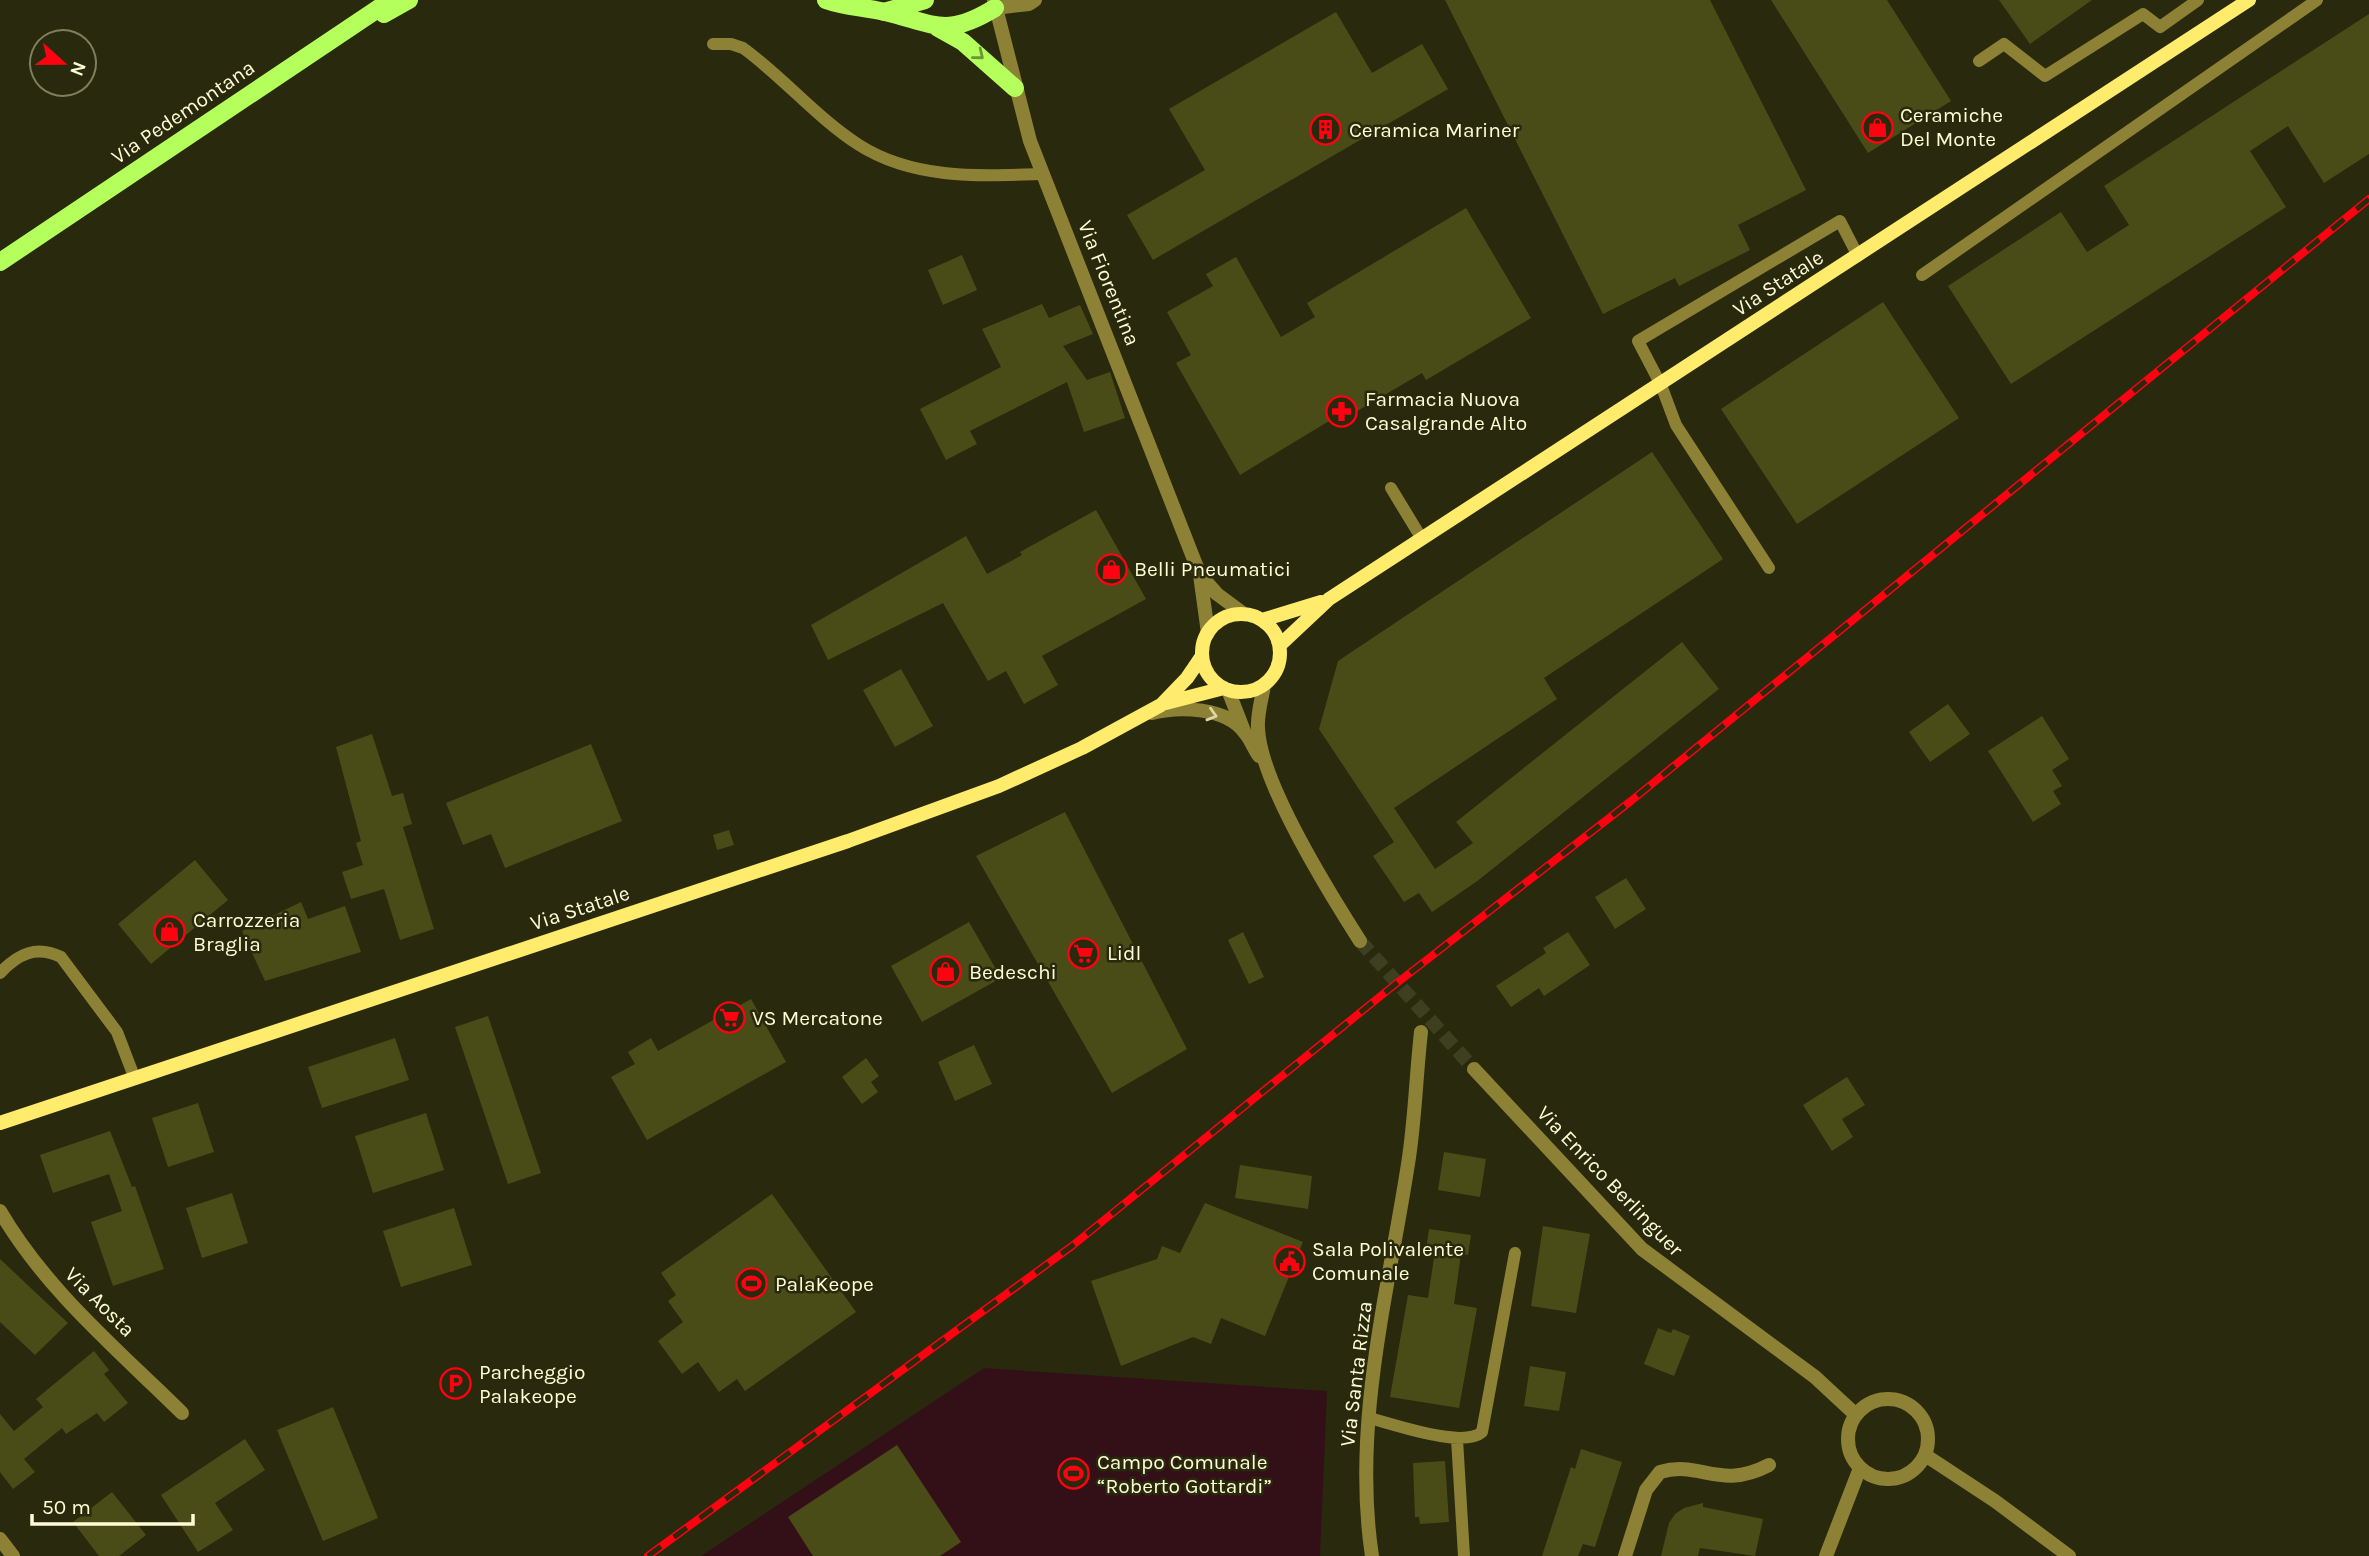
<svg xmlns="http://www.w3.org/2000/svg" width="2369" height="1556" font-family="Karla,sans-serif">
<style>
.pitch{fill:#331017}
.building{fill:#4a4c17}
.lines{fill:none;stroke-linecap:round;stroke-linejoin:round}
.tertiary-tunnel{stroke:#3e3e21;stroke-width:14;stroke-dasharray:14 7;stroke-linecap:butt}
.service{stroke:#8c8134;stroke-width:12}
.minor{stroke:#8c8134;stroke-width:14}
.tertiary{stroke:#8c8134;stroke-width:14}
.secondary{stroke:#ffeb6c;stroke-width:14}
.primary{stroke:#b4ff5c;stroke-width:18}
.rail-casing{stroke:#ff0111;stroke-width:8}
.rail{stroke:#29290d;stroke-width:5;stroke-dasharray:16;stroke-linecap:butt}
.oneway{stroke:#6e9434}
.oneway2{stroke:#dcd8a5}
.labels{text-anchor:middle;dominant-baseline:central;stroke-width:5;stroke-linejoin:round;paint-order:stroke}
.street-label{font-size:21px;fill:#fffdd5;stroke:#29290d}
.poi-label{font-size:21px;fill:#fffdd5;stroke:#29290d;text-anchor:start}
</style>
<rect width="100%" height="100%" fill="#29290d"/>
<!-- pitch -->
<path class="pitch" d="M984 1368 1327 1391 1320 1556H701Z"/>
<!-- building -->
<path class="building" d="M1445 0H1710L1806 190 1738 225 1750 250 1679 286 1675 278 1603 314Z
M1771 0H1887L1951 101 1868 153Z
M1999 0H2092L2030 44Z
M1336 12 1372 73 1422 44 1448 89 1153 260 1127 215 1205 170 1169 109Z
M2369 14V154L2324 183 2288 126 2250 151 2286 207 2011 384 1948 286 2061 212 2087 252 2129 225 2104 186Z
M1466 208 1531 318 1426 380 1422 373 1342 420 1339 415 1240 475 1176 363 1191 355 1167 312 1213 286 1206 274 1236 257 1281 337 1315 317 1307 303Z
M962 255 977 290 943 305 928 270Z
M1883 302 1959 418 1797 524 1721 409Z
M1042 304 1049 318 1080 305 1093 334 1063 346 1087 380 1110 372 1125 418 1084 432 1067 382 970 431 977 444 946 460 920 409 1001 367 982 329Z
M1652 452 1723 559 1544 678 1557 699 1394 808 1435 869 1473 843 1456 822 1682 642 1719 689 1476 882 1432 912 1419 893 1404 902 1373 856 1394 842 1319 729 1338 661Z
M1096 510 1146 599 1042 656 1058 685 1024 704 1006 671 988 681 943 603 828 660 811 625 966 536 987 574 1022 555 1020 552Z
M901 669 933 726 895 747 863 690Z
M1948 704 1970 734 1930 762 1909 732Z
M2042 716 2069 759 2052 770 2062 786 2053 791 2061 804 2033 822 1988 751Z
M372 734 392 796 403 793 412 824 403 827 434 929 400 940 384 889 351 899 342 872 363 865 356 843 361 841 336 747Z
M591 744 622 821 505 868 491 834 463 845 446 803Z
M1065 812 1187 1049 1112 1093 976 856Z
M729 830 734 845 717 850 713 835Z
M195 860 228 900 151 964 118 924Z
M1626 878 1646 909 1615 929 1595 897Z
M301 902 308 919 345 906 361 952 265 981 242 931Z
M969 922 1001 978 922 1022 891 966Z
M1243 932 1264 977 1249 984 1228 940Z
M1568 932 1590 965 1544 996 1539 988 1511 1007 1496 986 1546 953 1543 948Z
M751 999 786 1062 647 1140 611 1077 635 1064 628 1052 651 1038 658 1051Z
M488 1016 541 1173 508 1184 455 1027Z
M395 1038 409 1080 322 1108 308 1067Z
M974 1045 992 1084 955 1101 938 1062Z
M866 1058 879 1076 871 1082 878 1092 862 1104 842 1077Z
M1847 1077 1865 1105 1842 1119 1853 1137 1832 1151 1803 1105Z
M198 1103 214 1152 168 1167 152 1118Z
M426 1113 444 1170 373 1193 355 1136Z
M110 1131 132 1187 135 1186 164 1269 113 1286 91 1222 122 1211 109 1174 53 1193 40 1155Z
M1444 1152 1486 1159 1480 1197 1438 1190Z
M1240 1165 1312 1176 1308 1209 1235 1198Z
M232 1193 248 1243 202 1258 186 1208Z
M772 1194 856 1312 745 1391 737 1379 719 1392 698 1362 682 1374 658 1341 683 1322 668 1301 676 1295 661 1273Z
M1205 1203 1303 1242 1265 1336 1221 1318 1211 1344 1193 1337 1121 1366 1091 1281 1157 1259 1162 1246 1180 1253Z
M454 1208 472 1265 401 1287 383 1231Z
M1543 1226 1590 1234 1576 1313 1531 1306Z
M1429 1229 1471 1235 1468 1255 1461 1254 1454 1304 1477 1308 1459 1408 1390 1397 1408 1295 1428 1298 1435 1251 1426 1250Z
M0 1259 68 1323 35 1355 0 1322Z
M1658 1328 1671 1333 1673 1329 1690 1336 1674 1376 1644 1364Z
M94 1351 109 1370 104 1374 128 1403 104 1422 97 1413 66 1434 62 1428 24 1459 35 1472 13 1489 0 1472V1414L14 1431 43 1407 36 1399Z
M1530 1366 1566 1372 1559 1411 1524 1406Z
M333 1407 378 1518 323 1541 277 1430Z
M245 1439 265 1470 215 1503 233 1530 198 1552 161 1495Z
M897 1445 961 1542 940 1556H813L788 1517Z
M1581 1449 1622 1462 1595 1547 1583 1544 1578 1556H1542L1571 1467 1575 1469Z
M1445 1461 1449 1522 1420 1524 1419 1517H1415L1413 1463Z
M112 1492 146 1535 119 1556H99L73 1522Z
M1703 1503V1507L1763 1519 1755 1556 1700 1548 1698 1556H1661L1669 1523 1675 1514 1684 1508Z"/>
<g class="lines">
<!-- tertiary-tunnel -->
<path class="tertiary-tunnel" d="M1360 941 1474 1069"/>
<!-- service -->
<path class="service" d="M713 44H731L743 48C783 77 817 118 859 145 914 180 981 176 1043 174
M1979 61 2004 44 2045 76 2143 14 2160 27 2198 0
M1922 275 2317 0
M1391 488 1422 539
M1769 568 1676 425 1661 385 1638 341 1840 221 1858 256
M0 973C18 954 36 945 61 957L117 1032 135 1079
M1369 1418C1394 1424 1463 1449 1482 1432L1515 1253
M1457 1439 1464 1556"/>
<!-- minor -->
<path class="minor" d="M995 8 1029 4 1035 0
M0 1211C46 1290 117 1349 182 1413
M0 1539 13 1556
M1372 1556C1352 1425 1388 1293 1408 1164 1415 1121 1416 1076 1421 1032
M1625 1556 1646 1490 1660 1472C1701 1460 1719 1491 1769 1465
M1826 1556 1860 1468"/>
<!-- tertiary -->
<path class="tertiary" d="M994 0 1030 141 1200 575 1208 633
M1201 576 1217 594 1244 614
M1264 685C1262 699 1257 714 1258 728 1260 782 1330 894 1360 941
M1228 690 1244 731
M1152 713C1179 706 1227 707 1245 733 1251 740 1254 749 1259 756
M1474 1069 1642 1249 1815 1377 1856 1415
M1848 1439a40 40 0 1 1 80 0a40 40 0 1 1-80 0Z
M1925 1455 1995 1501 2069 1556"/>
<!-- secondary -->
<path class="secondary" d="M1202 653a39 39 0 1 1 78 0a39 39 0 1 1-78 0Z
M1262 620 1321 602
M1280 645 1329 599 2249 0
M1166 703 1224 688
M0 1123 848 841 999 786 1082 748 1161 705 1187 678 1202 656"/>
<!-- primary -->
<path class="primary" d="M826 0C845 7 865 7 885 12 935 24 946 38 995 8
M884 12 925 0
M384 14 409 0
M938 28 963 42 1015 88
M0 262 391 0"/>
<defs>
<path id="rail" d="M648 1556 1072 1246 1388 990 1631 801 2369 199"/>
</defs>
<!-- rail casing -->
<use href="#rail" class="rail-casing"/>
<!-- rail -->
<use href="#rail" class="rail"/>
</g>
<!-- one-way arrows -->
<defs><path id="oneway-chevron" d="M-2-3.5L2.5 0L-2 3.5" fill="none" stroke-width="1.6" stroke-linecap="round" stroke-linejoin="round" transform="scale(1.75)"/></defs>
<use class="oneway" href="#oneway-chevron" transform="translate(979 55) rotate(39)"/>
<use class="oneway2" href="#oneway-chevron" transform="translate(1212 715) rotate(17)"/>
<!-- icons -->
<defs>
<symbol id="shop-ring" viewBox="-11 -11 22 22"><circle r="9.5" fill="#29290d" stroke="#ff0111" stroke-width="1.5"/><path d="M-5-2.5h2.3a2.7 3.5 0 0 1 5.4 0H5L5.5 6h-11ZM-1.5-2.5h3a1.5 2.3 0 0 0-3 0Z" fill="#ff0111"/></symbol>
<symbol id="building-ring" viewBox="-11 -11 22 22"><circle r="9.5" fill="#29290d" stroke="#ff0111" stroke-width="1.5"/><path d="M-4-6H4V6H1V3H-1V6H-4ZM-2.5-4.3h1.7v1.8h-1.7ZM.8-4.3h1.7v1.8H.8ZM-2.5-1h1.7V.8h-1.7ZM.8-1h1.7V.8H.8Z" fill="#ff0111"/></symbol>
<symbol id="pharmacy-ring" viewBox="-11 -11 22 22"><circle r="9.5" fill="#29290d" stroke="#ff0111" stroke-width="1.5"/><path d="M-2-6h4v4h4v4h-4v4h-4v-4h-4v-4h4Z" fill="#ff0111"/></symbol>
<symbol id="supermarket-ring" viewBox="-11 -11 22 22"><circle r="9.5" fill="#29290d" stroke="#ff0111" stroke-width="1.5"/><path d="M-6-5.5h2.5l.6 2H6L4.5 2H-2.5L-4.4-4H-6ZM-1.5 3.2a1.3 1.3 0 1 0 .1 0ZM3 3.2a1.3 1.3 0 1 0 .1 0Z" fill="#ff0111"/></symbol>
<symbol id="civic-ring" viewBox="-11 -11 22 22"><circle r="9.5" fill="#29290d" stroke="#ff0111" stroke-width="1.5"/><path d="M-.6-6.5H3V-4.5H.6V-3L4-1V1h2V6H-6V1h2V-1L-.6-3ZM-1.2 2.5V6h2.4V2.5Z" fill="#ff0111"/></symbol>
<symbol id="stadium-ring" viewBox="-11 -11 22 22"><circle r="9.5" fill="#29290d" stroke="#ff0111" stroke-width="1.5"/><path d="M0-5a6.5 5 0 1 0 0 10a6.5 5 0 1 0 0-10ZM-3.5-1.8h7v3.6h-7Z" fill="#ff0111"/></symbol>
<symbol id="parking-ring" viewBox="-11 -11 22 22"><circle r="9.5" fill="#29290d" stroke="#ff0111" stroke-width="1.5"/><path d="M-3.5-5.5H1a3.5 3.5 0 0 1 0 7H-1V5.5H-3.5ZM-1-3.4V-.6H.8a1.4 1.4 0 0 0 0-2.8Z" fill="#ff0111"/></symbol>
</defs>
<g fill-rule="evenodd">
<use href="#shop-ring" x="1860" y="110" width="35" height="35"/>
<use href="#building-ring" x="1308" y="112" width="35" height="35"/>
<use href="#pharmacy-ring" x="1324" y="394" width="35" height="35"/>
<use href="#shop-ring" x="1094" y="552" width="35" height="35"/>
<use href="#shop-ring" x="152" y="914" width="35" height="35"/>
<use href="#supermarket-ring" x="1066" y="936" width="35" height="35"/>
<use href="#shop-ring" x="928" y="954" width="35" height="35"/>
<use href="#supermarket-ring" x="712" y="1000" width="35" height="35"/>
<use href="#civic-ring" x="1272" y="1244" width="35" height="35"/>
<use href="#stadium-ring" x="734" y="1266" width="35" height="35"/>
<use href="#parking-ring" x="438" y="1366" width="35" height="35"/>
<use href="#stadium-ring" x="1056" y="1456" width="35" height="35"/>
</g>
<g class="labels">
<!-- street labels -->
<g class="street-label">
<text transform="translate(183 112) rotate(-34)">Via Pedemontana</text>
<text transform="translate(1109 283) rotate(68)">Via Fiorentina</text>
<text transform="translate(1778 283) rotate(-33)">Via Statale</text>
<text transform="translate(580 908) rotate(-18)">Via Statale</text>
<text transform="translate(1610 1181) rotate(46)">Via Enrico Berlinguer</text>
<text transform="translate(100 1302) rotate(45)">Via Aosta</text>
<text transform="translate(1356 1374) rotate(-83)">Via Santa Rizza</text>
</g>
<!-- poi labels -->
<g class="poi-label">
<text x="1900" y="115">Ceramiche<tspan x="1900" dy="24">Del Monte</tspan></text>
<text x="1349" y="130">Ceramica Mariner</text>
<text x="1365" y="399">Farmacia Nuova<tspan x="1365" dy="24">Casalgrande Alto</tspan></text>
<text x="1134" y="569">Belli Pneumatici</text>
<text x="193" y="920">Carrozzeria<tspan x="193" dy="24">Braglia</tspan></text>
<text x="1107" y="953">Lidl</text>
<text x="969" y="972">Bedeschi</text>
<text x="752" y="1018">VS Mercatone</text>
<text x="1312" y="1249">Sala Polivalente<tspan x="1312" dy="24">Comunale</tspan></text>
<text x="775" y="1284">PalaKeope</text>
<text x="479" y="1372">Parcheggio<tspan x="479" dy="24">Palakeope</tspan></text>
<text x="1097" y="1462">Campo Comunale<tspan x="1097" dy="24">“Roberto Gottardi”</tspan></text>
</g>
</g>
<!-- north arrow -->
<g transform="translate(63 63) rotate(111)"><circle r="33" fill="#29290d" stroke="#7f7e5d" stroke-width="2"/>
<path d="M0-5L12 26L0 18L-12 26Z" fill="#ff0111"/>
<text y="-10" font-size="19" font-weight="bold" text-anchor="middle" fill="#fffdd5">N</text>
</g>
<!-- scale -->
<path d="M32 1514v10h161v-10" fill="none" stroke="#fffdd5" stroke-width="3.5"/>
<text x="42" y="1514" font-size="21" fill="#fffdd5" stroke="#29290d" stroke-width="5" paint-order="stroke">50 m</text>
</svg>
